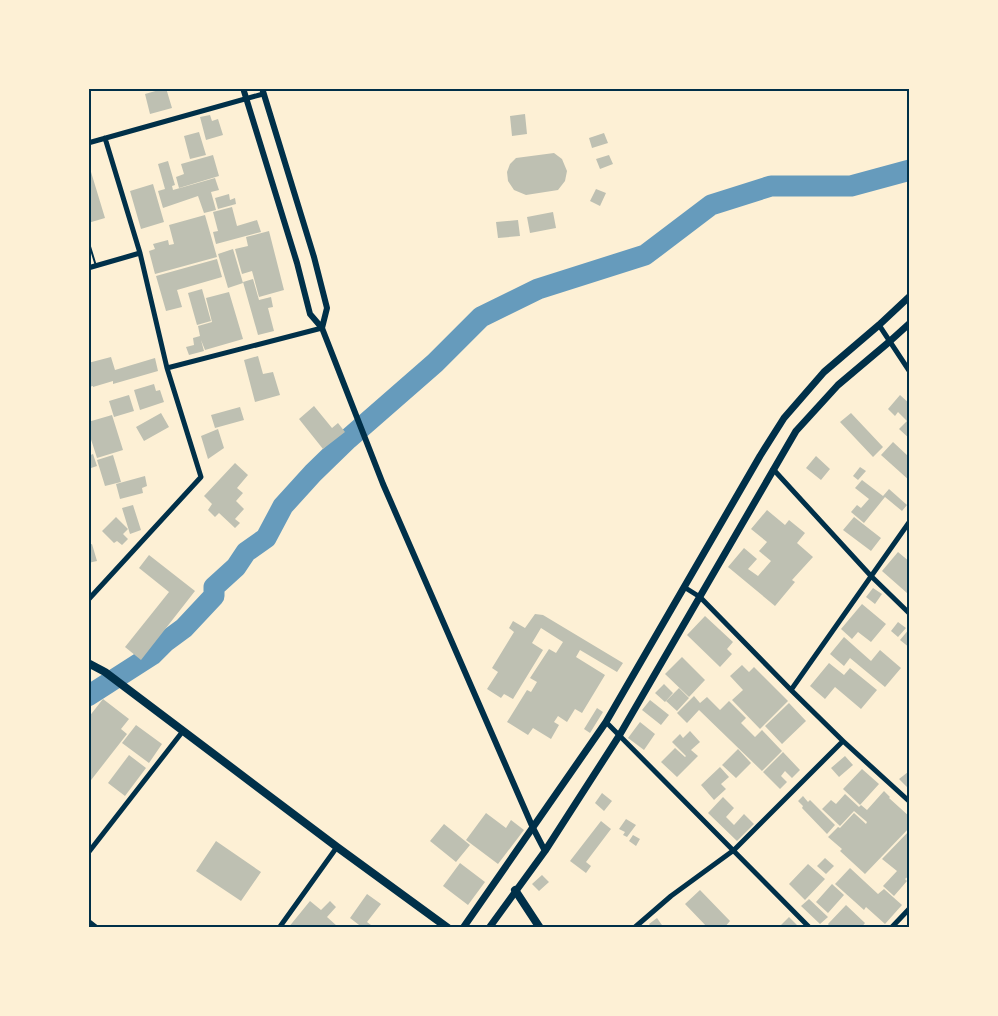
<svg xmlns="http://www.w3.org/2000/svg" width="998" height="1016" font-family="Montserrat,sans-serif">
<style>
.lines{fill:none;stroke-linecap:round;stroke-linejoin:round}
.river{stroke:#669bbc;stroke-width:21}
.building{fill:#bec0b2}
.service{stroke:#003049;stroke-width:2}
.minor{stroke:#003049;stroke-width:5}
.tertiary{stroke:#003049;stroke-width:6}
.secondary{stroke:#003049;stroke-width:7}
.trunk{stroke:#003049;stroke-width:8}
.neatline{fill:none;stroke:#003049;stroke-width:2}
</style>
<rect width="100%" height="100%" fill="#fdf0d5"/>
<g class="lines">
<!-- river -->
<path class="river" d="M88 696 152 655 165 642 184 628 214 596V587L236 567 246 552 266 538 283 506 313 473 348 439 435 363 481 317 538 289 645 255 711 205 771 186H851L910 170"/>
</g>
<!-- building -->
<path class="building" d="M166 88 172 108 150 114 145 94Z
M525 114 527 134 512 136 510 116Z
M210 115 212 121 218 119 223 135 206 140 200 117Z
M199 132 206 155 190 159 184 136Z
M604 133 608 143 592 148 589 138Z
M554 153 562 159 567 171 565 181 558 190 526 195 514 190 508 181 507 172 510 164 516 158Z
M213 155 219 176 179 188 176 177 184 174 181 164Z
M609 155 613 164 600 169 596 159Z
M168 161 175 185 172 186 173 190 215 178 219 190 211 192 216 210 204 213 198 196 163 208 158 191 165 189 158 164Z
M88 162 105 218 88 223Z
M153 184 164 222 141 229 130 191Z
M596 189 606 193 600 206 590 201Z
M229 194 230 200 235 198 236 204 218 209 215 198Z
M232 207 237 226 257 220 261 232 216 244 213 232 218 231 213 212Z
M553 212 556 228 530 233 527 217Z
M205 215 217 257 155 274 149 251 155 249 153 244 168 240 169 245 174 244 169 225Z
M518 220 520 236 498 238 496 222Z
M269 231 284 290 259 297 252 271 242 274 235 249 248 246 246 237Z
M233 249 243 283 228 288 218 254Z
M217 259 222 277 177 290 182 307 166 311 156 276Z
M253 279 259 300 271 297 273 307 268 308 274 331 258 335 243 282Z
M202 289 211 321 197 325 188 293Z
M229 292 243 339 205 350 201 340 204 351 189 355 186 347 194 345 193 338 200 336 198 326 212 322 206 298Z
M258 356 263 374 273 372 280 395 255 402 244 360Z
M111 357 115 370 155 358 158 371 113 384V381L93 387V386L88 387V363Z
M154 384 156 391 160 390 164 402 140 410 134 390Z
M129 395 134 411 114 417 109 401Z
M900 395 910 404V439L899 429 907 421 898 412 895 416 888 409Z
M314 406 332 428 338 423 345 432 323 449 299 419Z
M240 407 244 420 215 428 211 415Z
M161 413 169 427 144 441 136 427Z
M851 413 883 447 873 457 840 422Z
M112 415 123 450 97 458 88 430V422Z
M218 429 224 448 208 459 201 436Z
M893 442 908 456 910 454V481L881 455Z
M93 454 97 466 88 469V456Z
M113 455 121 482 105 486 97 460Z
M816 456 830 469 821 480 806 468Z
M235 463 248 475 237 488 243 493 236 501 244 509 235 519 240 523 235 528 219 513 215 517 208 510 212 504 204 496Z
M860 467 866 471 858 480 853 476Z
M145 476 147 486 142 488 143 493 120 499 116 484Z
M862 480 883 496 889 489 907 505 902 511 885 497 864 523 851 512 857 505 861 508 869 499 855 488Z
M133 505 141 530 130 534 122 508Z
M767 510 785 525 789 520 805 533 797 543 813 557 792 580 795 582 775 606 728 567 744 548 757 559 748 569 758 576 771 561 759 551 767 542 751 529Z
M116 517 128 529 123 534 128 539 122 545 117 541 114 543 102 531Z
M854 517 881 538 871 551 843 530Z
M92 544 97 561 88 563V545Z
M898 552 910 562V590L907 593 882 571Z
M149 555 195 591 141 660 125 647 169 592 139 568Z
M873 588 882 594 875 604 866 597Z
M862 604 886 624 871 642 858 632 852 639 841 629Z
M535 614 543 615 623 663 617 672 580 650 576 657 605 675 582 713 575 709 567 722 558 716 554 722 559 725 551 739 533 728 528 735 507 722 527 690 531 692 537 682 530 678 549 649 556 653 563 642 541 628 532 643 543 650 513 699 504 694 501 698 487 689 498 672 492 668 514 632 509 628 513 621 525 628Z
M705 616 733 642 727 649 732 654 720 667 687 635Z
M898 622 906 628 898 637 891 631Z
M910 628V648L900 640Z
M844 637 871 661 880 650 901 668 885 687 850 658 844 666 830 654Z
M682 657 705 680 689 697 665 674Z
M829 663 844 675 850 668 877 690 861 709 835 687 825 699 810 686Z
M742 665 749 672 754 667 788 701 760 729 732 700 743 690 730 676Z
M664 684 673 693 665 702 655 693Z
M679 688 689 698 677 711 666 701Z
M694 696 700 703 707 697 720 710 729 701 746 718 741 723 755 737 762 730 782 751 762 771 699 710 687 723 677 713Z
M103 699 129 719 121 729 127 734 88 784V718Z
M650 700 669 715 661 725 642 710Z
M789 703 806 721 782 744 765 726Z
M597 708 603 712 590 733 584 729Z
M640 722 655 734 644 750 628 738Z
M136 725 162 744 149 763 122 743Z
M690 731 700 742 691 750 698 756 677 777 661 762 675 748 685 757 686 756 672 742 680 734 683 738Z
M738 749 751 763 736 778 722 765Z
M783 752 800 770 792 778 785 771 781 776 787 782 780 789 763 772Z
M129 755 146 768 125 796 108 783Z
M845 756 853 765 839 777 831 768Z
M720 767 729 777 721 784 726 789 714 800 701 785Z
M862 769 879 784 860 805 843 789Z
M908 772 910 773V790L899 779Z
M884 791 890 797 889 798 910 817V827L865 874 840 851 842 849 828 837 838 827 840 828 854 813 866 824 867 822 854 811 840 826 822 809 831 800 836 804 845 794 859 807 861 805 867 810Z
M602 793 612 801 604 811 595 803Z
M803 796 808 802 810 800 835 825 827 834 802 808 803 806 798 801Z
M723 797 734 808 726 817 734 825 744 814 754 824 737 841 708 813Z
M486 813 506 828 511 820 524 830 498 864 466 840Z
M626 819 636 825 627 837 623 835 625 832 619 829Z
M601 821 611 829 586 862 591 866 586 873 570 861Z
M444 824 470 845 456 862 430 841Z
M910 830V875L905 879 907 881 894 896 883 886 897 871 882 859Z
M633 835 640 839 636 846 629 841Z
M216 841 261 872 241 901 196 871Z
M825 858 834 866 826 874 817 866Z
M460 863 485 882 468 905 443 886Z
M808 864 825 879 805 900 789 884Z
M850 868 878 894 884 889 902 905 885 924 866 907 864 910 835 884Z
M542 875 549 882 539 891 532 884Z
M832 884 844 895 828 913 816 902Z
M700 890 730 921 724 928H708L685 904Z
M367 894 381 904 367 922 375 928H363L350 918Z
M809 899 828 917 820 924 801 906Z
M310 901 321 910 330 901 336 907 327 917 337 926 336 928H288Z
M846 905 865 923 861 928H831L828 924Z
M789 917 800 928H778Z
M657 918 664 928H652L649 924Z"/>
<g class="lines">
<!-- service -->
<path class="service" d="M88 240 96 266"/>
<!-- minor -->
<path class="minor" d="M88 143 263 94
M88 268 140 253
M879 325 910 372
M167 368 322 328
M773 469 871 576 910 614
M684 587 700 597 791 690 843 741 910 802
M88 600 201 477 167 368 140 253 105 138
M791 690 910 521
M606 722 810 928
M88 853 183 731
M88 921 97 928
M279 928 337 847
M634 928 671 896 734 850 843 741
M891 928 910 908"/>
<!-- tertiary -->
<path class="tertiary" d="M243 88 297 263 310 314 322 328 383 484 533 828 545 851
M262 88 314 257 327 308 322 328"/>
<!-- secondary -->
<path class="secondary" d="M463 928 606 722 760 456 784 418 824 372 879 325 910 296
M489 928 545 851 619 736 796 431 838 385 889 342 910 323"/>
<!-- trunk -->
<path class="trunk" d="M88 663 105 672 337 847 448 928
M515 890 540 928"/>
</g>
<!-- border -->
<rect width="998" height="1016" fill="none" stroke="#fdf0d5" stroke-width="180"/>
<rect x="90" y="90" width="818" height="836" class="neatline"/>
</svg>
